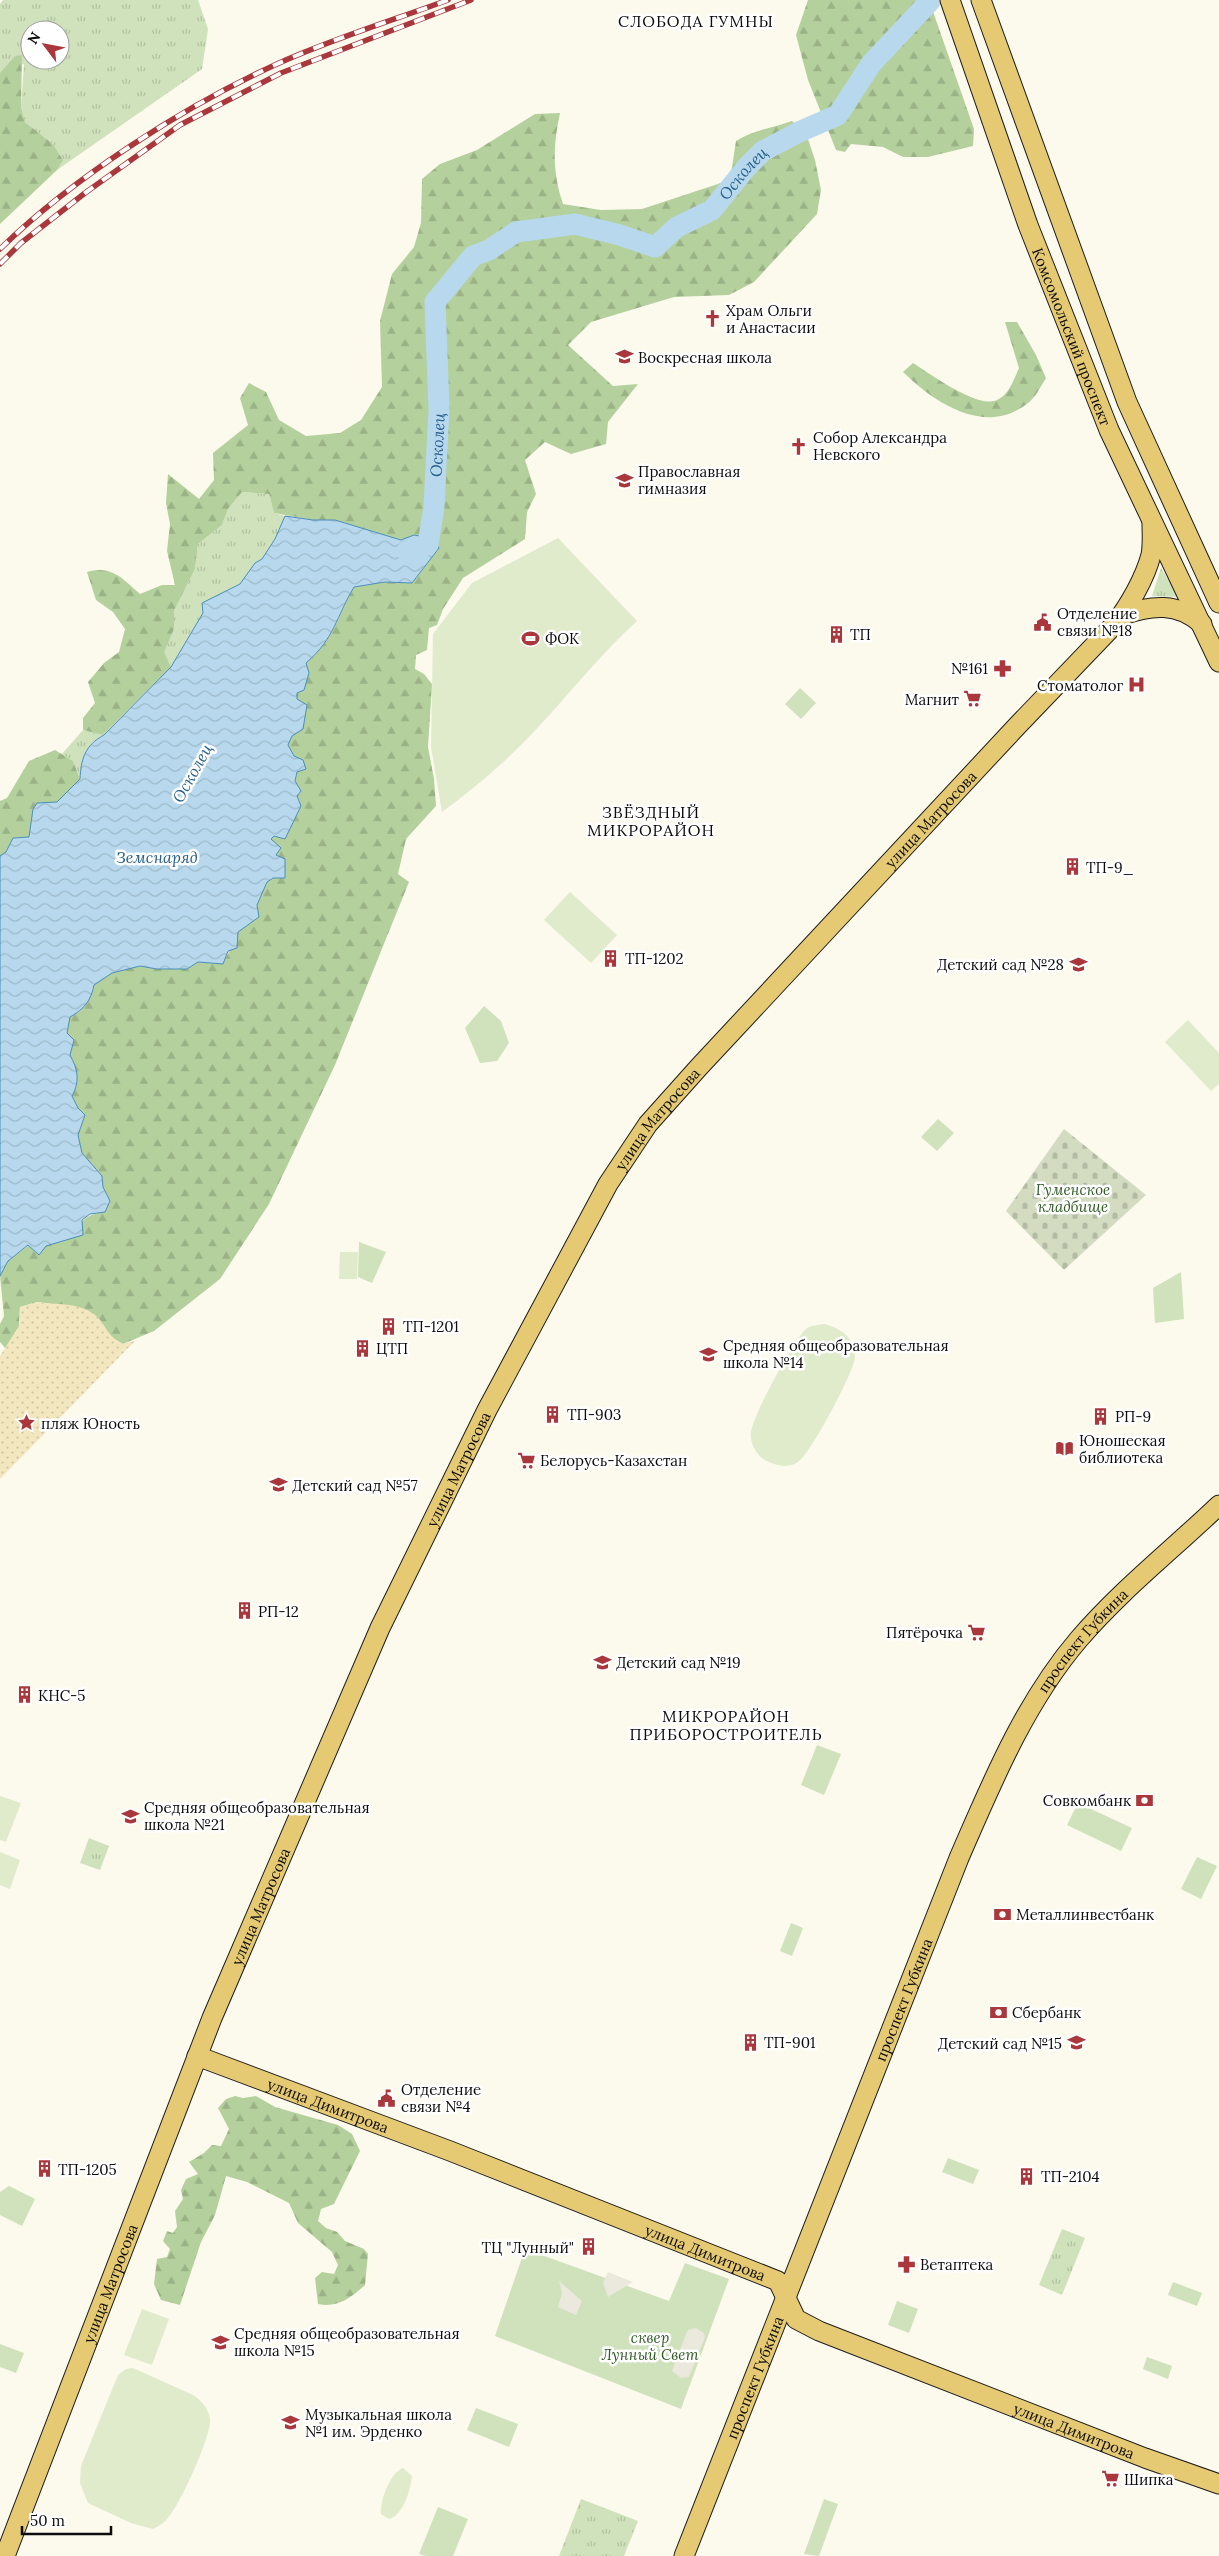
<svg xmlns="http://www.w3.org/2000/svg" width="1219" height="2556" font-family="Lora,serif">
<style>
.grass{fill:url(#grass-tufts);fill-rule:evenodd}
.forest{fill:url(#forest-firs)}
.sand{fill:url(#sand-dots)}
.cemetery{fill:url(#cemetery-stones)}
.park{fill:#cfe2bb}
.pitch{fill:#e0ebcc}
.plaza{fill:#ebe8dd}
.water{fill:url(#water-waves);stroke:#498dba}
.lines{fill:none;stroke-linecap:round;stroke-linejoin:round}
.river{stroke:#b8d9ed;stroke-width:21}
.major-casing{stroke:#1d1d1d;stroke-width:21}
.major{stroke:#e6ca73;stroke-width:19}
.rail-casing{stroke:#a9373c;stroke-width:5.5}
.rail{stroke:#fff;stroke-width:4;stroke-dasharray:11;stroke-linecap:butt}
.labels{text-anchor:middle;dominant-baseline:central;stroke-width:5;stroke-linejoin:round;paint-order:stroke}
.poi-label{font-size:15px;fill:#0c0c0c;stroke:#fff;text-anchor:start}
.street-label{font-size:15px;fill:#0c0c0c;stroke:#fff}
.park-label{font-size:15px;font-style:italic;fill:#305a25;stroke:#fff}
.neighbourhood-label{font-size:16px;letter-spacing:1px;fill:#0c0c0c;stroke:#fff}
.water-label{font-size:16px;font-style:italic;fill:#26608c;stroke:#fff}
</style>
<defs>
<pattern id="grass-tufts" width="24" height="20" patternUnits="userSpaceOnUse" patternTransform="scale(1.25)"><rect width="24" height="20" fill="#cfe2bb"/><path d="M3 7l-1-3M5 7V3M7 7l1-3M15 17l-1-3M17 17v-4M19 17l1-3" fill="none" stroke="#b1c1a0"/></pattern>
<pattern id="forest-firs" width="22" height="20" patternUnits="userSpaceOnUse" patternTransform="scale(1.25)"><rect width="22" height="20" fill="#b4d19d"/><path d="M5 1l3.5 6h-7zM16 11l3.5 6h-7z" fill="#9ab286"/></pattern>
<pattern id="sand-dots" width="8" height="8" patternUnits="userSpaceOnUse" patternTransform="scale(1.25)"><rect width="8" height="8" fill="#f2e7bf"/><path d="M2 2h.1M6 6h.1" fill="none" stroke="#cec5a3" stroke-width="1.8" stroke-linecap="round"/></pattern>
<pattern id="cemetery-stones" width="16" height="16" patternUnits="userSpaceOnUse" patternTransform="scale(1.25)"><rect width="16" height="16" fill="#d3dbc1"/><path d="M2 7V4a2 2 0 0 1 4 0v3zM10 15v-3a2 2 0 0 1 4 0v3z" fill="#b4bba5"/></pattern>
<pattern id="water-waves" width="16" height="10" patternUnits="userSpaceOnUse" patternTransform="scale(1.25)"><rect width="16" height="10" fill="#b8d9ed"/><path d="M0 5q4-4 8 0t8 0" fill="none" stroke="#9db9ca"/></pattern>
</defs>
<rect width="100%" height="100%" fill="#fcf9ed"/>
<!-- grass -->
<path class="grass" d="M3 0H198L208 29 202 69 57 170 62 159 53 144 25 122 21 107 24 64 0 73V4ZM30 30H60V60H30Z
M242 492 269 494 274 513 285 516 275 539 262 559 255 563 240 584 202 603 203 613 171 667 163 652 174 629V611L195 569 198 544 222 525 228 509Z
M1161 568 1179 597 1152 596Z
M83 730 103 735C85 745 81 759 80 779L73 761 62 754Z
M89 1838 109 1846 100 1870 80 1863Z
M1062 2229 1085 2238 1062 2295 1039 2285Z
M581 2499 638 2521 624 2556H559Z"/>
<!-- forest -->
<path class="forest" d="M808 0H929L974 129 973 146 928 157H903L883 147 851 144 845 152 836 150 808 80 796 35Z
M22 55 21 107 25 122 53 144 63 160 57 170 0 224V73L15 56Z
M560 113C553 146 552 171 563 204L601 210 642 209 730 180 736 141C753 130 773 128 792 121L806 133 815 160 821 190 817 214 754 282 729 295 674 297 591 322 568 345 613 386 638 384 608 422 606 444 571 454 545 442 525 460 536 494 527 512 525 539 463 578 443 609 437 625 429 628 427 650 416 655 415 669 424 674 432 684 428 747 434 779 436 806 406 839 398 874 409 882 335 1065 269 1204 220 1279 154 1331 123 1344 110 1337 103 1325 52 1304 37 1302 20 1307 19 1326 6 1349 0 1342V1324L4 1316 0 1276 8 1261 29 1245 46 1246 71 1238C82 1220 84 1215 105 1212L110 1201 103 1187 102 1176 82 1153 78 1135 85 1115 78 1108 72 1096C80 1081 78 1070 70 1055L74 1040 67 1033 70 1017 80 1011 94 985 112 972 140 966 157 969H187L198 962 223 964C227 952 236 944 238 932L259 917 257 905 267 882 273 878H285L270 839 274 836 285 839 301 806 297 796 301 791 295 781 296 772 306 768 294 756 288 745 307 705 297 699V693L304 689 309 673 306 663C335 638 337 617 354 587L385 582 412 583 439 548 430 538 414 535 401 540 335 520H313L274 513 269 494 242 492 228 509 222 525 198 544 195 569 174 611V629L164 652 171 667 103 735 83 730V718L95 703 88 682 104 663 119 652 125 629 113 612 96 600 87 572C111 565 122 578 140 594L162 585H175L167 551 170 524 166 503 168 474 199 499 214 480 213 453 248 425 240 398 249 383 266 392 279 420 306 436 340 433 361 420 382 387 380 321 392 274 414 247 421 223 422 179 440 164 477 150 535 114Z
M1005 322H1017L1036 355 1046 378C1041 386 1035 398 1028 403 985 437 935 403 903 372L913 363C931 374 977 409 997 400 1009 395 1014 379 1019 368Z
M55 750 73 761 80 779 57 802 33 809 29 837 13 838 6 852 0 856V801L7 798 29 761Z
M235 2096 243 2098 256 2096 275 2107 338 2125 352 2134 360 2151 334 2204 321 2209 318 2221 326 2228 337 2232 345 2241 364 2249 368 2254 365 2285C351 2298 337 2308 318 2304L315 2278 322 2272 334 2274 338 2265 332 2252 298 2223 289 2203 247 2182 226 2176 215 2215 201 2242 180 2305 161 2300 154 2284 157 2259 167 2257 170 2249 163 2241 167 2231 173 2233 177 2227 175 2211 183 2199 181 2190 186 2179 198 2174 189 2162 204 2153 212 2145 221 2146 229 2129 218 2108 226 2099Z"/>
<!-- sand -->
<path class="sand" d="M37 1302C55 1305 78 1302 94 1314 107 1324 104 1334 123 1344L135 1341 0 1479V1356L19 1326 20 1307Z"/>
<!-- cemetery -->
<path class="cemetery" d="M1064 1129 1146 1195 1064 1270 1006 1211Z"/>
<!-- park -->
<path class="park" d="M800 688 816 703 801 719 785 704Z
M484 1006 501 1021 509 1043 497 1061 480 1063 465 1028Z
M938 1119 954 1133 937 1151 921 1137Z
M359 1242 386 1252 372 1283 358 1277Z
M1181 1272 1184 1319 1155 1323 1153 1288Z
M817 1745 841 1754 824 1795 801 1785Z
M1078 1803 1132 1828 1121 1851 1067 1825Z
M1197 1857 1217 1866 1201 1899 1181 1889Z
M791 1923 803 1928 792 1956 780 1951Z
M948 2158 979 2170 973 2184 942 2172Z
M9 2186 35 2199 22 2226 0 2215V2192Z
M525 2249 669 2301 685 2263 729 2279 681 2409 495 2336Z
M1173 2282 1202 2293 1197 2306 1168 2295Z
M897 2301 918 2309 909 2333 888 2325Z
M0 2344 24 2353 16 2373 0 2367Z
M1147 2357 1172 2366 1168 2379 1143 2369Z
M476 2408 518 2424 509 2447 467 2430Z
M824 2499 838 2504 819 2556 804 2554Z
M438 2507 468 2519 453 2556H426L419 2554Z"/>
<!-- pitch -->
<path class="pitch" d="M558 538 637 621C603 652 574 688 543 722 513 755 478 786 442 812L431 747 433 634 472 583Z
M570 892 617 935 591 963 544 920Z
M1188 1020 1219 1053V1084L1211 1091 1165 1042Z
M340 1252H358L357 1279H339Z
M824 1324C840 1328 855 1337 855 1357 855 1370 810 1455 798 1462 789 1468 778 1466 769 1462 759 1459 749 1444 751 1432 753 1415 793 1342 806 1329 810 1325 818 1325 824 1324Z
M0 1796 21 1803 6 1842 0 1840Z
M0 1852 20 1860 10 1889 0 1885Z
M142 2309 169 2319 152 2365 124 2355Z
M133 2368 193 2395C201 2400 209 2409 210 2419 212 2435 180 2505 168 2518 164 2523 159 2526 153 2529L131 2523 88 2503 80 2483 81 2466 118 2375 126 2369Z
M403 2468 412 2476C411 2489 403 2516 389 2519L381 2514C380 2500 390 2473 403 2468Z"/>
<!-- plaza -->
<path class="plaza" d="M608 2272 633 2282 608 2297 603 2283Z
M559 2281 582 2301 576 2315 558 2307 562 2293Z
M696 2328 704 2333 705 2337 689 2377 681 2378 672 2371 686 2334 688 2330Z"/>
<!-- water -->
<path class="water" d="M285 516 313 520H335L401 540 414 535 431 538 439 548 412 583 385 582 354 587C336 617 335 638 306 663L309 673 304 690 297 693V699L307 705 303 729 292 736 288 745 294 756 303 760 306 769 297 772 295 781 301 791 297 796 301 806 285 839 274 836 271 839 281 848 276 855 285 859V878H273L267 882 257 905 259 917 238 932 237 948 228 951 223 964 198 962 187 969H157L140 966 112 973 94 985C91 1001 84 1009 70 1017L67 1033 74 1040 70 1055C78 1070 80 1081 72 1096L78 1108 85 1115 78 1135 82 1153 102 1176 103 1187 110 1201 105 1212 90 1214 82 1220 83 1235 46 1246 39 1255 28 1245 8 1261 0 1276V856L6 852 13 838 29 837 33 809 37 803 57 802 80 779C81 759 85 745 104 735L171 667 203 613 202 603 240 584 255 563 262 559 275 539Z"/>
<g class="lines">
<!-- river -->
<path class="river" id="s1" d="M407 551 421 548 428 544 434 507 439 409 435 302 473 256 489 250 516 232 575 224 620 235 655 247 677 227 712 210 746 168 763 151 799 132 838 115 871 64 931 0"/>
<defs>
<g id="major">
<path id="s2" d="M950 0 1028 225 1109 430 1219 662"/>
<path d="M981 0 1127 402 1219 603"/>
<path d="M1123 615C1151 605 1178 602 1202 624"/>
<path id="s3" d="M197 2056 450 2151 778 2281 796 2319 819 2331 1145 2458 1219 2484"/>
<path id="s4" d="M5 2556 212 2018 380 1628 487 1410 608 1184 648 1124 699 1067 1018 725 1114 625C1129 606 1145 578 1151 555 1153 545 1152 533 1152 523"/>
<path id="s5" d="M684 2556 959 1858C992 1782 1025 1702 1079 1639 1121 1590 1172 1550 1219 1505"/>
</g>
</defs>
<!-- major casing -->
<use href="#major" class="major-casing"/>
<!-- major -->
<use href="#major" class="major"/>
<defs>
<path id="rail" d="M0 249C74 177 183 107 277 64 332 39 391 21 448 0
M0 264 21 243 85 193 180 125 281 73 471 0"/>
</defs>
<!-- rail casing -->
<use href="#rail" class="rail-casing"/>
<!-- rail -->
<use href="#rail" class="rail"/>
</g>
<!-- icons -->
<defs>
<symbol id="church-bare" viewBox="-9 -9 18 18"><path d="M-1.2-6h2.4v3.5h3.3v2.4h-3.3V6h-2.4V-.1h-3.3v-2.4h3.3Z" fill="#a9373c" stroke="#fff" stroke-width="2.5" paint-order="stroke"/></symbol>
<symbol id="school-bare" viewBox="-9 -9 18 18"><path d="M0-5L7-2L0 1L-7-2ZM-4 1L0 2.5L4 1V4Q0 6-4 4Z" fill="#a9373c" stroke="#fff" stroke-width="2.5" paint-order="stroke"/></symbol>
<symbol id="civic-bare" viewBox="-9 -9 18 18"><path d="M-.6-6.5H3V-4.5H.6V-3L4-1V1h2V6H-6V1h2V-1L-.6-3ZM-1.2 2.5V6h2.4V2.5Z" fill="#a9373c" stroke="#fff" stroke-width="2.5" paint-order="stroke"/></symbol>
<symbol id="building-bare" viewBox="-9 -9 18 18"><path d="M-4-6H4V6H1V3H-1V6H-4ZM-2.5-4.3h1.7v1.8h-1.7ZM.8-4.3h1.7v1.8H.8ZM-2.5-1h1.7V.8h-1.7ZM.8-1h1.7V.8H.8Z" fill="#a9373c" stroke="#fff" stroke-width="2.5" paint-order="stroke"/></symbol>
<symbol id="stadium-bare" viewBox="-9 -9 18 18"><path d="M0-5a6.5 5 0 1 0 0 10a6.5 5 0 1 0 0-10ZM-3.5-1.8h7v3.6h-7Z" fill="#a9373c" stroke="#fff" stroke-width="2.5" paint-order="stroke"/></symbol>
<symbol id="pharmacy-bare" viewBox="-9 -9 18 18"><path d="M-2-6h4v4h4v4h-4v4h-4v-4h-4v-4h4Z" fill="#a9373c" stroke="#fff" stroke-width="2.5" paint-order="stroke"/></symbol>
<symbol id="hospital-bare" viewBox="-9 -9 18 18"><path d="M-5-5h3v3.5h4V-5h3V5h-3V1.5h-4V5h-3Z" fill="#a9373c" stroke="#fff" stroke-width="2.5" paint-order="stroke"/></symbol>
<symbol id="supermarket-bare" viewBox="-9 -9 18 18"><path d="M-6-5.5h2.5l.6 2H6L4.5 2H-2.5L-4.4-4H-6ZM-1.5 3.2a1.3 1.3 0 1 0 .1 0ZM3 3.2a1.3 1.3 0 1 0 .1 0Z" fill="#a9373c" stroke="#fff" stroke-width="2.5" paint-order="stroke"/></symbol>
<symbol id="sight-bare" viewBox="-9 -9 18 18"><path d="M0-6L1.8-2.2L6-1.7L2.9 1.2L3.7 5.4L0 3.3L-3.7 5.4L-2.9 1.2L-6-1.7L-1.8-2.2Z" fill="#a9373c" stroke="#fff" stroke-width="2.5" paint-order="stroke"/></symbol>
<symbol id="library-bare" viewBox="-9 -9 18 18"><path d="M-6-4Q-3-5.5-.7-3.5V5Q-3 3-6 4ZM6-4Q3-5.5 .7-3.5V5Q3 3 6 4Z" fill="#a9373c" stroke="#fff" stroke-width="2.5" paint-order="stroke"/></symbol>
<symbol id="bank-bare" viewBox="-9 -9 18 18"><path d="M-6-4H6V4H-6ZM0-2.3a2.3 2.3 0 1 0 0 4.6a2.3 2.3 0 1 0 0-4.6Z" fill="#a9373c" stroke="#fff" stroke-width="2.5" paint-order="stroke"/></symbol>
</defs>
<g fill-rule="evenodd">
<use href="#church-bare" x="700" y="306" width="25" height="25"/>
<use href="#school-bare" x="612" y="344" width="25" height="25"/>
<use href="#church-bare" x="786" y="434" width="25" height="25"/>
<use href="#school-bare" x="612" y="468" width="25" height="25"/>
<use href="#civic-bare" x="1030" y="610" width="25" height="25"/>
<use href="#building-bare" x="824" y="622" width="25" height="25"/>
<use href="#stadium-bare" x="518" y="626" width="25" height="25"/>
<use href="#pharmacy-bare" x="990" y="656" width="25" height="25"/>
<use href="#hospital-bare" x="1124" y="672" width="25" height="25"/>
<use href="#supermarket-bare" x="960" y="686" width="25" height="25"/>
<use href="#building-bare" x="1060" y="854" width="25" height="25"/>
<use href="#building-bare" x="598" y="946" width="25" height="25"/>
<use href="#school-bare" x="1066" y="952" width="25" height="25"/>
<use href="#building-bare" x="376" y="1314" width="25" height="25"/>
<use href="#building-bare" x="350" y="1336" width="25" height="25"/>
<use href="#school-bare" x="696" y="1342" width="25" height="25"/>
<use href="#building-bare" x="540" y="1402" width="25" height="25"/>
<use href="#building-bare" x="1088" y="1404" width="25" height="25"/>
<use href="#sight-bare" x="14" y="1410" width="25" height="25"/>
<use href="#library-bare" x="1052" y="1436" width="25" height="25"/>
<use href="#supermarket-bare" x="514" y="1448" width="25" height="25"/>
<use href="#school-bare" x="266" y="1472" width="25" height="25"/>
<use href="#building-bare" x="232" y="1598" width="25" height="25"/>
<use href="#supermarket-bare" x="964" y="1620" width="25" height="25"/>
<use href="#school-bare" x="590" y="1650" width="25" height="25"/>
<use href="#building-bare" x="12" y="1682" width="25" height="25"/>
<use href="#bank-bare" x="1132" y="1788" width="25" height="25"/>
<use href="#school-bare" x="118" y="1804" width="25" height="25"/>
<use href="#bank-bare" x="990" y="1902" width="25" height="25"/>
<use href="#bank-bare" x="986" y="2000" width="25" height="25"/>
<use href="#building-bare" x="738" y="2030" width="25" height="25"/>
<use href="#school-bare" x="1064" y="2030" width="25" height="25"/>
<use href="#civic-bare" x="374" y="2086" width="25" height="25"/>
<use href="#building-bare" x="32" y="2156" width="25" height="25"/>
<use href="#building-bare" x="1014" y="2164" width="25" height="25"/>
<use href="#building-bare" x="576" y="2234" width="25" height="25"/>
<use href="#pharmacy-bare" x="894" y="2252" width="25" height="25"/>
<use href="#school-bare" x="208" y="2330" width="25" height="25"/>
<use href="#school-bare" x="278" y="2410" width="25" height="25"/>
<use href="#supermarket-bare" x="1098" y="2466" width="25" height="25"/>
</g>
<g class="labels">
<!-- poi labels -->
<g class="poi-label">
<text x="726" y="310">Храм Ольги<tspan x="726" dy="17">и Анастасии</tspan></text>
<text x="638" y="357">Воскресная школа</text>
<text x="813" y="437">Собор Александра<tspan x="813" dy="17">Невского</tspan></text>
<text x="638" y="471">Православная<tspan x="638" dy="17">гимназия</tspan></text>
<text x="1057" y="613">Отделение<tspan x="1057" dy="17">связи №18</tspan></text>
<text x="850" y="634">ТП</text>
<text x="545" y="638">ФОК</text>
<text x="988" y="668" text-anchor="end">№161</text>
<text x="1123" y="685" text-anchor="end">Стоматолог</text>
<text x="959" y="699" text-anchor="end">Магнит</text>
<text x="1086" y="867">ТП-9_</text>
<text x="625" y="958">ТП-1202</text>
<text x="1064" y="964" text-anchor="end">Детский сад №28</text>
<text x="403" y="1326">ТП-1201</text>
<text x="723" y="1345">Средняя общеобразовательная<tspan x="723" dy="17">школа №14</tspan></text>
<text x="376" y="1348">ЦТП</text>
<text x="567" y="1414">ТП-903</text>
<text x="1115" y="1416">РП-9</text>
<text x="41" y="1423">пляж Юность</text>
<text x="1079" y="1440">Юношеская<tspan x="1079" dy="17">библиотека</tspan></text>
<text x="540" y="1460">Белорусь-Казахстан</text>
<text x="292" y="1485">Детский сад №57</text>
<text x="258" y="1611">РП-12</text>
<text x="963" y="1632" text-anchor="end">Пятёрочка</text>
<text x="616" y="1662">Детский сад №19</text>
<text x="38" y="1695">КНС-5</text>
<text x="1131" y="1800" text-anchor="end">Совкомбанк</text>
<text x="144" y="1807">Средняя общеобразовательная<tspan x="144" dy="17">школа №21</tspan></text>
<text x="1016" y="1914">Металлинвестбанк</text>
<text x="1012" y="2012">Сбербанк</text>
<text x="764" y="2042">ТП-901</text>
<text x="1062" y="2043" text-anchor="end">Детский сад №15</text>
<text x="401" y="2089">Отделение<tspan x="401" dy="17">связи №4</tspan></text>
<text x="58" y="2169">ТП-1205</text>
<text x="1041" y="2176">ТП-2104</text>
<text x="574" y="2247" text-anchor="end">ТЦ "Лунный"</text>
<text x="920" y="2264">Ветаптека</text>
<text x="234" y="2333">Средняя общеобразовательная<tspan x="234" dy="17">школа №15</tspan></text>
<text x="305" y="2414">Музыкальная школа<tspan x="305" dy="17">№1 им. Эрденко</tspan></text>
<text x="1124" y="2479">Шипка</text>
</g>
<!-- street labels -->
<g class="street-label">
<text stroke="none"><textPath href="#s2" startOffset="358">Комсомольский проспект</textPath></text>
<text stroke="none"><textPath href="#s4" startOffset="1988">улица Матросова</textPath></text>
<text stroke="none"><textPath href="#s4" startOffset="1582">улица Матросова</textPath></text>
<text stroke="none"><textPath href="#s4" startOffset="1178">улица Матросова</textPath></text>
<text stroke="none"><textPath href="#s5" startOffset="1002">проспект Губкина</textPath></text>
<text stroke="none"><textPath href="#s4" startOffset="698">улица Матросова</textPath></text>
<text stroke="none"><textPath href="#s5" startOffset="598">проспект Губкина</textPath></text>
<text stroke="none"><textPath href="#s3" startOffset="140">улица Димитрова</textPath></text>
<text stroke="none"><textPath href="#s3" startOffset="545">улица Димитрова</textPath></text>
<text stroke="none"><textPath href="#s4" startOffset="292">улица Матросова</textPath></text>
<text stroke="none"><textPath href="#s5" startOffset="192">проспект Губкина</textPath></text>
<text stroke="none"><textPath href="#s3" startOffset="965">улица Димитрова</textPath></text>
</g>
<!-- park labels -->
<g class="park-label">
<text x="1073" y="1189">Гуменское<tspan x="1073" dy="17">кладбище</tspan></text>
<text x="650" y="2337">сквер<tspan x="650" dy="17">Лунный Свет</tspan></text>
</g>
<!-- neighbourhood labels -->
<g class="neighbourhood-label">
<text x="696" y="21">СЛОБОДА ГУМНЫ</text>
<text x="651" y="812">ЗВЁЗДНЫЙ<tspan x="651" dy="18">МИКРОРАЙОН</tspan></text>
<text x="726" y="1716">МИКРОРАЙОН<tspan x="726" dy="18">ПРИБОРОСТРОИТЕЛЬ</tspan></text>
</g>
<!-- water labels -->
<g class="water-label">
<text stroke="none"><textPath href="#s1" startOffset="634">Осколец</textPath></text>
<text stroke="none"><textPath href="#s1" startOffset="122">Осколец</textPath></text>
<text transform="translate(192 773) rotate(-61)">Осколец</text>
<text x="157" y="857">Земснаряд</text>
</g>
</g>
<!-- north arrow -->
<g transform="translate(45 45) rotate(302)"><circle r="24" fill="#ffffff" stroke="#9e9e9e"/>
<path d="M0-4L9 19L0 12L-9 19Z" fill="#a9373c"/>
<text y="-8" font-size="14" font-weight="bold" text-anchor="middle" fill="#0c0c0c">N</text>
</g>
<!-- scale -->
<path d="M22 2526v8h89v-8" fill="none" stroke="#0c0c0c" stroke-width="2.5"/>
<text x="30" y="2526" font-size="15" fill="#0c0c0c" stroke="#ffffff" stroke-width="4" paint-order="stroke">50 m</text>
</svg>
